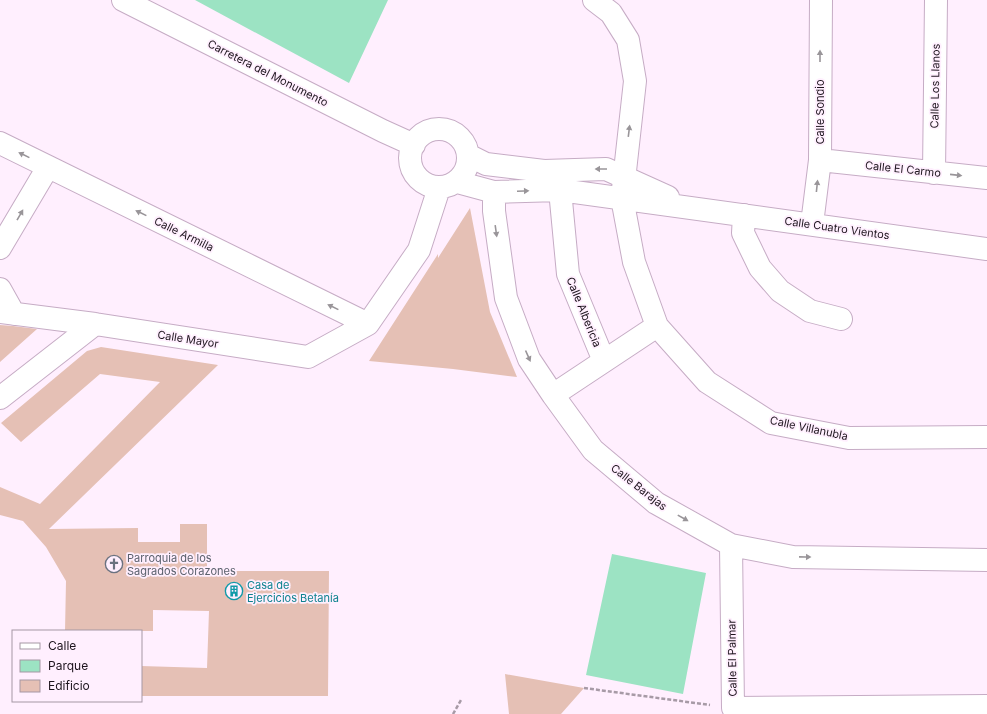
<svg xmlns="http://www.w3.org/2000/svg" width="987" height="714" font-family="Inter,sans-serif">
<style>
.green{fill:#9ce3c3}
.building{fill:#e5c0b5}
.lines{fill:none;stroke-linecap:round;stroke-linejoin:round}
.minor-casing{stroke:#c6acc5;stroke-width:24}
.highway-casing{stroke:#c6acc5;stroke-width:24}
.path{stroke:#a79aa6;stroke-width:2.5;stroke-dasharray:4 2;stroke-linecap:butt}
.minor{stroke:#fff;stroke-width:22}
.highway{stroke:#fff;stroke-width:22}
.oneway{fill:#999599}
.labels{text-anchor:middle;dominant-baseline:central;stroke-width:3.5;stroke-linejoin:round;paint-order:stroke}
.street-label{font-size:11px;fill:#1d141d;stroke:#ffeffe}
.worship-label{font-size:11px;fill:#5b616d;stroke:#ffeffe;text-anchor:start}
.culture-label{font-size:11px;fill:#0d838f;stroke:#ffeffe;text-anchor:start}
</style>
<rect width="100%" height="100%" fill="#ffeffe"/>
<!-- green -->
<path class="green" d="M195 0H388L349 83Z
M612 554 706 573 683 694 586 675Z"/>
<!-- building -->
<path class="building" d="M470 208 490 312 517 377 453 369 369 361 438 254V258Z
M0 325 13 326 37 329 0 362Z
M101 347 218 365 49 529 138 528V542H180V524H207V571H329L328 696H141V666L207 668 209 611 153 610V631H65L66 581 46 547 23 521 0 515V487L40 504 160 382 100 374 21 442 1 423 87 351Z
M505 674 584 688 561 714H509Z"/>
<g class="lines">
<defs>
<path id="minor" d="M123 0 383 131 414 145
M410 158a29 29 0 1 1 58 0a29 29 0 1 1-58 0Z
M0 143 368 324
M468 155 486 164 544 171 606 169 668 197
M820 160 987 178
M934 173 936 0
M457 182 494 192 560 190 987 249
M560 190 568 274 604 361
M494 192V211L506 298 529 359 553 395 593 450 656 503 731 545 793 557 987 560
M622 198 634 262 657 326 707 382 771 423 849 438 987 437
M744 215 743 233 760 268 780 291 810 311 841 319
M812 224 820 160 821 0
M0 248 48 167
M0 289 14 314
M0 312 95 324 308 357 368 324 419 250 439 188
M553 395 657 326
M0 398 95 324
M731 545 733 708 987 706"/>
<path id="highway" d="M594 0 611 13 628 40 635 81 622 198"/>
</defs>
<!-- minor casing -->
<use href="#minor" class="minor-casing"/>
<!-- highway casing -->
<use href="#highway" class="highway-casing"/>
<!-- path -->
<path class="path" d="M584 688 710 705
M453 714 461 700"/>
<!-- minor -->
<use href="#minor" class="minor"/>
<!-- highway -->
<use href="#highway" class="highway"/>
</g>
<!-- one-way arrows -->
<defs><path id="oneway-solid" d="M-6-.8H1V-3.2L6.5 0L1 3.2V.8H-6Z"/></defs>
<g class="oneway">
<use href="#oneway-solid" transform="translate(820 56) rotate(-90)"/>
<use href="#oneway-solid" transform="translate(629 131) rotate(-83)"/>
<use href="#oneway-solid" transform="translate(24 155) rotate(-154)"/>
<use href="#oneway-solid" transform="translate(601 169) rotate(180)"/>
<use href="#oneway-solid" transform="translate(956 175) rotate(6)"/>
<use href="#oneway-solid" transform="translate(817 186) rotate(-84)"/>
<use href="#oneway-solid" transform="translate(523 191) rotate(-2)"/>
<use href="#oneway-solid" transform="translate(141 213) rotate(-154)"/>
<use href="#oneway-solid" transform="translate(20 215) rotate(-60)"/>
<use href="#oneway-solid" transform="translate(496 231) rotate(82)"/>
<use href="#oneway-solid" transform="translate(333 307) rotate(-154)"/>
<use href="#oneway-solid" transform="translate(528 356) rotate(66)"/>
<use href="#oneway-solid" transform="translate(683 518) rotate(29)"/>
<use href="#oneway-solid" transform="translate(805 557) rotate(1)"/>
</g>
<!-- icons -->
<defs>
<symbol id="church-ring" viewBox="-11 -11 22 22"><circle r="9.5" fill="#ffeffe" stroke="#6b7280" stroke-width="1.5"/><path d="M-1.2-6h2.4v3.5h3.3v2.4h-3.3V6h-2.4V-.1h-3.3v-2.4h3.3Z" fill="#6b7280"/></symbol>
<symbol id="building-ring" viewBox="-11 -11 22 22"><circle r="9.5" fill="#ffeffe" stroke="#0f9aa8" stroke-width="1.5"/><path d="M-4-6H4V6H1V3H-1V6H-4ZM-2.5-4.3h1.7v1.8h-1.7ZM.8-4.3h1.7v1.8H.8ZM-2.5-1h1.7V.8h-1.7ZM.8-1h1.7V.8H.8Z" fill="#0f9aa8"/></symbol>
</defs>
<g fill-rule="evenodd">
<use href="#church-ring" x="104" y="554" width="20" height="20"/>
<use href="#building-ring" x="224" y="581" width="20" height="20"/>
</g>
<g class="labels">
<!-- street labels -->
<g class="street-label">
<text transform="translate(268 73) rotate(27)">Carretera del Monumento</text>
<text transform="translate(935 86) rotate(-89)">Calle Los Llanos</text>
<text transform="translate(820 112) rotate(-90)">Calle Sondio</text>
<text transform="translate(903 169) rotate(6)">Calle El Carmo</text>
<text transform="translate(837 228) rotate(8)">Calle Cuatro Vientos</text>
<text transform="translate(184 234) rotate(26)">Calle Armilla</text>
<text transform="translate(584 312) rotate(68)">Calle Albericia</text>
<text transform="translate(188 339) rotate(9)">Calle Mayor</text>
<text transform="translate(809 428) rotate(12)">Calle Villanubla</text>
<text transform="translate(639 487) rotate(38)">Calle Barajas</text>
<text transform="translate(732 658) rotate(-91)">Calle El Palmar</text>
</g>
<!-- worship labels -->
<g class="worship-label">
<text x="127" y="558">Parroquia de los<tspan x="127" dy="13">Sagrados Corazones</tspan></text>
</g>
<!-- culture labels -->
<g class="culture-label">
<text x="247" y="585">Casa de<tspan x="247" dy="13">Ejercicios Betanía</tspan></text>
</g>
</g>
<!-- legend -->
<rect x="12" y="630" width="130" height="72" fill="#ffeffe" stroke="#a597a4"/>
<rect x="20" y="643" width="20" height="6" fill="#ffffff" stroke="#a597a4"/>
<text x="48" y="650" font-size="12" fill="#1d141d">Calle</text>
<rect x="20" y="660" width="20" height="12" fill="#9ce3c3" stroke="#a597a4"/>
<text x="48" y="670" font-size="12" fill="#1d141d">Parque</text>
<rect x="20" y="680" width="20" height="12" fill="#e5c0b5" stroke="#a597a4"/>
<text x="48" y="690" font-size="12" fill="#1d141d">Edificio</text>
</svg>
